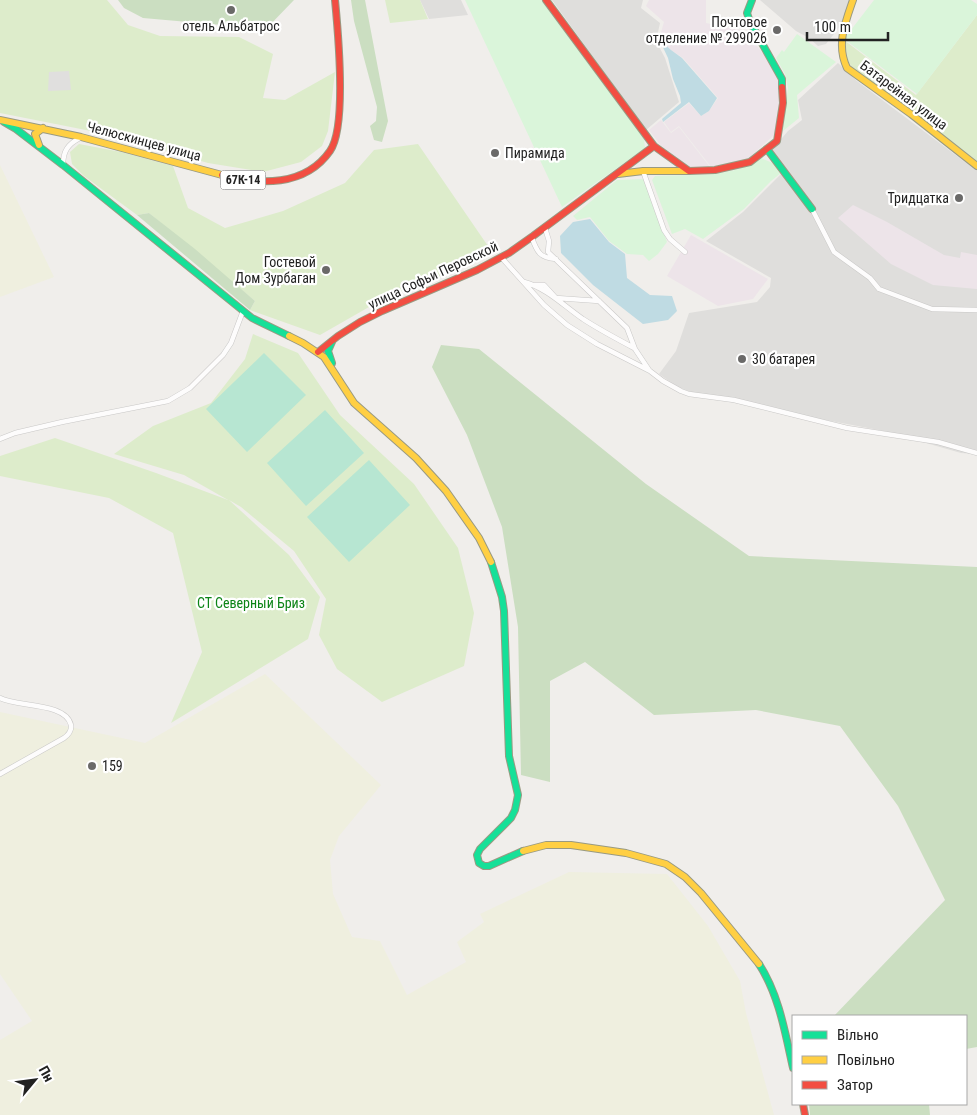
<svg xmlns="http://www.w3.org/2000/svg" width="977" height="1115" font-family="'Roboto Condensed',sans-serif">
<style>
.residential{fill:#dfdedc}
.industrial{fill:#ede4e9}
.farmland{fill:#efefdf}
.grass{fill:#ddeccb}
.forest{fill:#cbdec1}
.park{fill:#daf5da}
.pitch{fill:#b7e6d2}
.parking{fill:#e0dfde}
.water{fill:#bfdbe3}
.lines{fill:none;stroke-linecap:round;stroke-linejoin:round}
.street-casing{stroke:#c9c8c7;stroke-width:5.5}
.fast-casing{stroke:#999a82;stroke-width:8}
.slow-casing{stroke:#999a82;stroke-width:8}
.jam-casing{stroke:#999a82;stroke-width:8}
.street{stroke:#fdfcfc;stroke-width:4.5}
.fast{stroke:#16e098;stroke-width:6}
.slow{stroke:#ffcf43;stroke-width:6}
.jam{stroke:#f24e42;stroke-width:6}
.poi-dot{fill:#6a6968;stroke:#fff;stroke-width:2}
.labels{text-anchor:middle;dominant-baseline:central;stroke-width:4.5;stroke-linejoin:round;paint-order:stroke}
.shield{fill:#fff;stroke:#646464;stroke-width:1}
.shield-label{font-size:12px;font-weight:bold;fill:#222}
.poi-label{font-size:14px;fill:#222;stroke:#fff;text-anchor:end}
.street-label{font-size:14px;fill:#222;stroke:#fff}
.park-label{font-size:14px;fill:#0c8416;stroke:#fff}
</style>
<rect width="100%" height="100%" fill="#f0eeeb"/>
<!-- residential -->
<path class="residential" d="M420 0H461L468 15 429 19Z
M552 0H643L641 8 660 23 656 41 665 58 679 102 646 130Z
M760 0H850L845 20 826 44 818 46 809 38 796 31Z
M838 63 857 81 977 171V454L961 453 884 431 704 397 676 386 659 374 676 351 689 313 757 302 770 287 771 278 706 241 743 212 786 169 771 151 788 131 802 120 798 100Z"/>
<!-- industrial -->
<path class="industrial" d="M649 0H706V23L745 31 780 75V107L777 132 749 158 711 167 679 126 671 132 664 122 689 103 701 116 709 111 718 98 683 58 671 50 659 39 664 22 646 6Z
M661 120 671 133 679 127 710 167 690 168 662 147 649 130Z
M853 205 887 222 944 255 960 258 961 252 977 255V289L933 285 891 264 838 218Z
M691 235 768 279 753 299 718 306 667 276Z"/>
<!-- farmland -->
<path class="farmland" d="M0 165 54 277 0 297Z
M265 674 381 785 339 836 330 860 333 894 352 937 380 941 407 995 466 962 457 942 484 922 480 914 569 872 667 874 708 926 740 981 746 1013 774 1115H0V1040L32 1021 0 974V712L145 743Z"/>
<!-- grass -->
<path class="grass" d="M0 0H107L128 25 160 36 239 37 273 54 263 98 285 100 335 72 328 131 322 146 301 162 263 172 208 163 111 135 0 113Z
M385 0H420L428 19 390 23Z
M977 15V161L854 71 848 61 844 40 916 95Z
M79 144 121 152 173 166 188 208 225 228 283 211 345 183 374 150 418 144 490 249 472 264 383 299 320 335 250 310 255 301 149 213 137 215 84 176 72 164 70 152Z
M253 334 298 353 340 415 414 484 458 548 474 613 464 666 382 702 337 669 319 635 326 599 294 551 241 507 229 500 289 555 320 597 308 639 171 723 202 652 173 533 109 498 0 476V456L55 438 156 473 228 500 184 475 114 454 153 426 211 403 245 359Z"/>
<!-- forest -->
<path class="forest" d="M118 0H294L266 29 143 18 124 8Z
M351 0H365L388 121 382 142 374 140 370 126 376 121 377 107 354 21Z
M149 213 195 249 255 301 250 310 137 215Z
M441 345 479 349 646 484 749 556 977 567V1047L966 1049V1016H834L945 900 898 806 840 726 756 710 654 715 585 662 550 681V782L521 775 518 627 502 527 467 435 432 367Z
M809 1104H929L930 1115H810Z"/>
<!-- park -->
<path class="park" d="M465 0H541L644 139 645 148 562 207Z
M874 0H971L977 4V15L917 94 844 39Z
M797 34 836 62 797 95 799 118 783 131 788 88 785 74 776 58 782 50 784 52Z
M761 158 775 164 781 173 771 181 744 209 703 239 685 229 672 234 652 180 655 176C689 174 733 179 761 158Z
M645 179 667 242 658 254 649 261 643 255 627 254 609 241 590 217 577 220 573 216 617 180Z"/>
<!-- pitch -->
<path class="pitch" d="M264 353 306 395 247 452 206 409Z
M325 410 364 453 306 506 267 463Z
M369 460 410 505 349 562 307 517Z"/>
<!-- parking -->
<path class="parking" d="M69 71 71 90 48 91 49 72Z"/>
<!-- water -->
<path class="water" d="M659 39 671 50 682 58 717 98 709 111 701 116 689 102 663 122 662 119 681 103 680 96 673 79 668 58Z
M590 219 609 242 625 254 627 278 650 295 672 296 677 311 668 320 643 324 593 285 561 253 560 236 573 222Z"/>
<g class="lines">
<defs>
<path id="street" d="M63 165C63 151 68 144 80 138
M643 171 664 230 670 239 685 252
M812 209 834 252 870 278 879 289 932 309 977 310
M545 228 549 241 548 252 627 328 635 349 649 370
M532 238C537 252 540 258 556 259
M501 257 544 305 567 325 597 344 650 371 663 381 681 391 689 394 734 400 847 428 938 442 977 453
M524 282C547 288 564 306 583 319 600 330 617 339 634 348
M534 285H544L556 298 599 301
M0 439 15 433 62 422 168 401 190 388 223 355 231 343 243 311
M0 698C16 707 66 702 71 725 72 731 68 735 64 738L0 774"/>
<path id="fast" d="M752 0 747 13 750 22 782 79V87
M4 122 16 129 63 165 252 318 289 336
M767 149 812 209
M332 342 328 351 332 363
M491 562 502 597 504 611 509 756 518 795 515 810 511 818 480 849 477 855 479 863 484 866H489L523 851
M759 964C779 995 785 1032 793 1068"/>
<path id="slow" d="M853 0C845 23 836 45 847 68L911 114 977 166
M0 120 81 137 222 175
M39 145 35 134 43 128
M618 174 643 171H688
M289 336 303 343 324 357 354 403 416 458 446 491 479 538 491 562
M523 851 546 845H571L626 853 666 864 685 877 701 893 759 964"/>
<path id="jam" d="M546 0 654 146 689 171 715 170 750 162 777 141 783 103 782 87
M222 175C259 185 305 187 330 151 347 127 338 31 335 0
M318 352 338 336 360 322 382 311 477 270 509 253 533 236 654 146
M803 1104 805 1115"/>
</defs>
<!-- street casing -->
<use href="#street" class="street-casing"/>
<!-- fast casing -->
<use href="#fast" class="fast-casing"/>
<!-- slow casing -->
<use href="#slow" class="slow-casing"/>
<!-- jam casing -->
<use href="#jam" class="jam-casing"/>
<!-- street -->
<use href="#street" class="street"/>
<!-- fast -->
<use href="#fast" class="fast"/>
<!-- slow -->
<use href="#slow" class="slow"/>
<!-- jam -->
<use href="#jam" class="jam"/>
</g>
<!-- markers -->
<g class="poi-dot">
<circle cx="231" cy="10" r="5"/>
<circle cx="777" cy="30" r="5"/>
<circle cx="495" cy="153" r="5"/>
<circle cx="959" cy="198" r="5"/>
<circle cx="326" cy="270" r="5"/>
<circle cx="742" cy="359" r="5"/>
<circle cx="92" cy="766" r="5"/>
</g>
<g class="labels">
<!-- shield labels -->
<rect class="shield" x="220.5" y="170.5" width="45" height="19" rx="4"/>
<g class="shield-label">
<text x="243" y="180">67К-14</text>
</g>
<!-- poi labels -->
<g class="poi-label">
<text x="767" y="22">Почтовое<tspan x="767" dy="16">отделение № 299026</tspan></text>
<text x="231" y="26" text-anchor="middle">отель Альбатрос</text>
<text x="505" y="153" text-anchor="start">Пирамида</text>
<text x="949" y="198">Тридцатка</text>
<text x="316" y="262">Гостевой<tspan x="316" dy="16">Дом Зурбаган</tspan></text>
<text x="752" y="359" text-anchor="start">30 батарея</text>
<text x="102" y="766" text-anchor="start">159</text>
</g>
<!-- street labels -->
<g class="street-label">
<text transform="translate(904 95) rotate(37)">Батарейная улица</text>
<text transform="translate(144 141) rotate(15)">Челюскинцев улица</text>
<text transform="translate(433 275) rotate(-25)">улица Софьи Перовской</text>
</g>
<!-- park labels -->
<g class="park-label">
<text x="251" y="603">СТ Северный Бриз</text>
</g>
</g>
<!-- legend -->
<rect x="792" y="1015" width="175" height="90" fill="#ffffff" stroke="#a7a7a7"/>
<rect x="802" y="1031" width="25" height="8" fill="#16e098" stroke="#a7a7a7"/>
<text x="837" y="1040" font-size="15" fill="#222222">Вільно</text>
<rect x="802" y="1056" width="25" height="8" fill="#ffcf43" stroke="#a7a7a7"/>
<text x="837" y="1065" font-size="15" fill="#222222">Повільно</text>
<rect x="802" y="1081" width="25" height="8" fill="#f24e42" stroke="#a7a7a7"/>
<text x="837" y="1090" font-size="15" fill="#222222">Затор</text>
<!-- north arrow -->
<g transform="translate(35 1080) rotate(61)" stroke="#ffffff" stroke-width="4" paint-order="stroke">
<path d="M0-4L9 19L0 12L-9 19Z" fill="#222222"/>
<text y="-8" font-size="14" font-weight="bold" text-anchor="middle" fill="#222222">Пн</text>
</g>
<!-- scale -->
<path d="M807 32v8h81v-8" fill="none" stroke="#222222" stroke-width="2.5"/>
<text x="814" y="32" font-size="15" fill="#222222" stroke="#ffffff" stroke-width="4" paint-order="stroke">100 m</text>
</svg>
